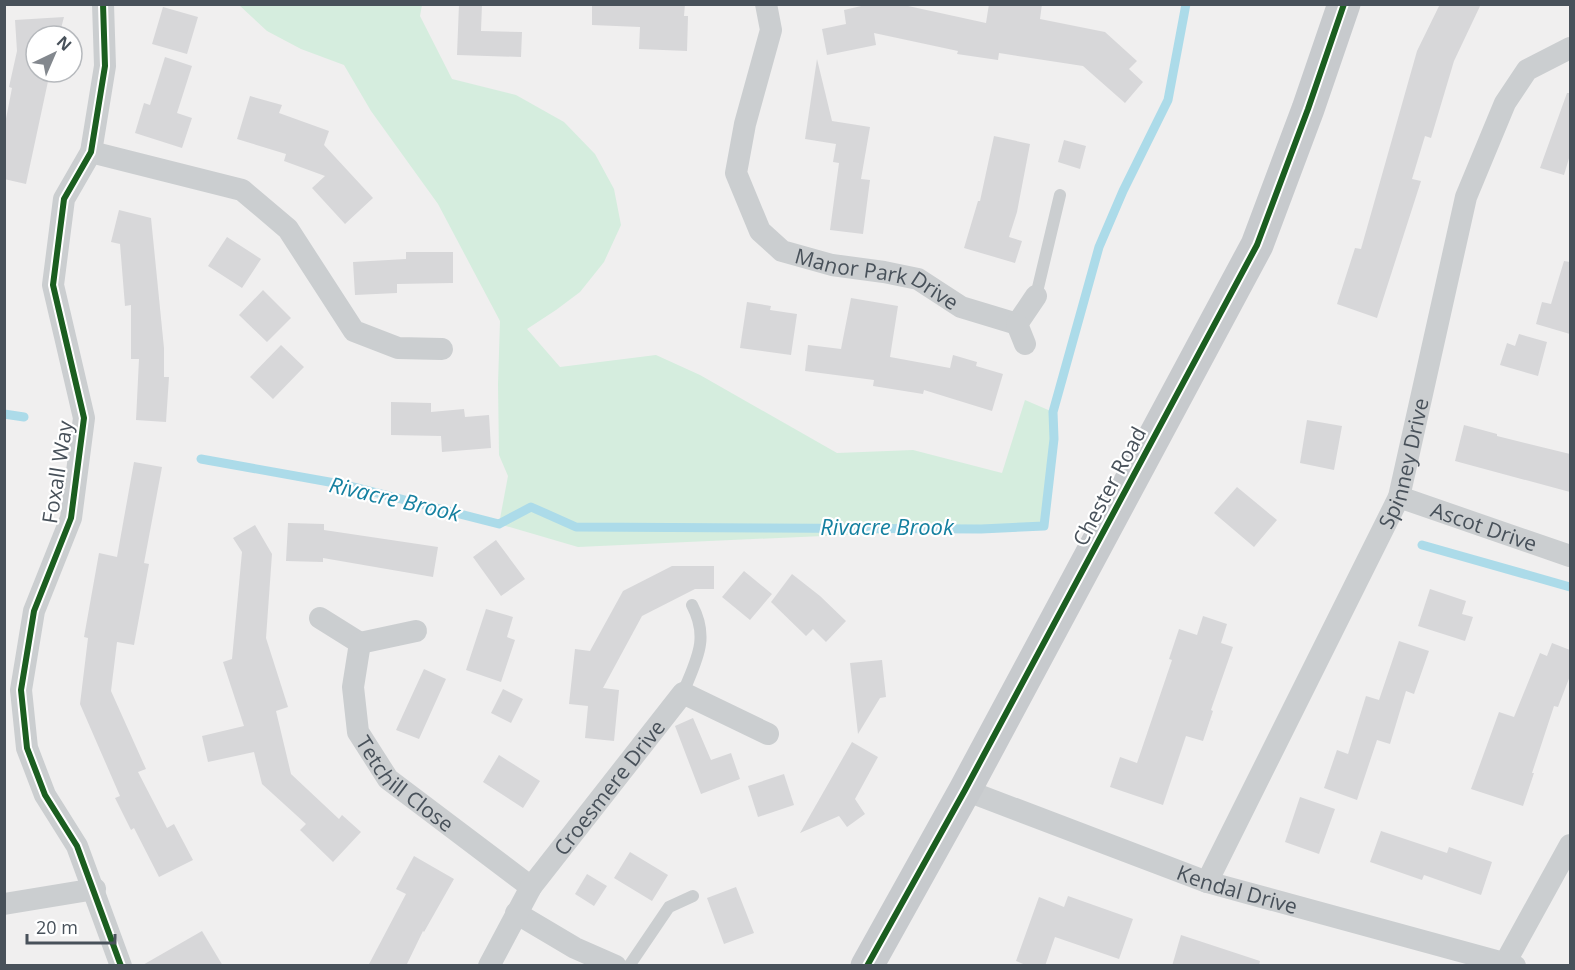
<svg xmlns="http://www.w3.org/2000/svg" width="1575" height="970" font-family="'Open Sans',sans-serif">
<style>
.green{fill:#d5edde}
.lines{fill:none;stroke-linecap:round;stroke-linejoin:round}
.stream{stroke:#acdbe9;stroke-width:9}
.building{fill:#d7d7d9}
.lane{stroke:#cbced0;stroke-width:12}
.street{stroke:#cbced0;stroke-width:22}
.primary{stroke:#c7cacd;stroke-width:33}
.cycleway-casing{stroke:#fff;stroke-width:10}
.cycleway{stroke:#1b5e20;stroke-width:6}
.labels{text-anchor:middle;dominant-baseline:central;stroke-width:4.5;stroke-linejoin:round;paint-order:stroke}
.street-label{font-size:21px;fill:#48515a;stroke:#fff}
.water-label{font-size:22px;font-style:italic;fill:#1580a0;stroke:#fff}
</style>
<rect width="100%" height="100%" fill="#f0efef"/>
<!-- green -->
<path class="green" d="M239 5H422L420 16 452 79 516 95 564 122 595 154 614 189 621 225 604 262 580 292 556 310 527 329 560 367 656 355 700 375 837 453 913 450 1002 473 1025 400 1053 412 1054 439 1044 526 578 547 499 524 508 476 499 455 498 384 500 321 438 204 371 111 344 65 301 49 267 31Z"/>
<g class="lines">
<!-- stream -->
<path class="stream" d="M4 414 24 417
M201 459 346 485 499 524 531 507 576 527 981 529 1044 526 1054 439 1053 412 1099 247 1123 191 1168 100 1186 4
M1422 545 1570 587"/>
</g>
<!-- building -->
<path class="building" d="M459 4H482L481 31 522 32 521 57 457 55Z
M592 4H685L684 16H688L687 51 639 49 640 27 592 25Z
M870 4H899L986 23 989 4H1042L1040 19 1105 32 1137 61 1129 69 1143 82 1125 103 1083 66 999 53 998 60 957 54 958 51 874 33 876 45 827 55 822 29 846 24 844 10Z
M1440 4H1481L1454 61 1431 138 1425 136 1412 179 1421 181 1377 318 1337 304 1355 248 1361 249 1417 51Z
M163 7 198 17 187 54 152 44Z
M64 17 59 36H36V72H50L26 184 4 179V129L12 88 9 87 17 51 15 20Z
M165 57 192 66 177 113 192 118 182 148 135 133 144 103 150 105Z
M817 59 832 121 870 127 861 179 870 180 863 234 830 230 839 163 833 162 836 144 805 139Z
M1567 93H1570V155L1564 175 1540 168Z
M250 96 282 105 279 113 329 131 324 145 373 198 345 224 312 188 325 176 284 161 286 154 237 139Z
M994 136 1030 144 1017 212 1009 237 1022 241 1015 263 964 248 978 201H980Z
M1064 140 1086 146 1080 169 1058 162Z
M119 210 151 218 164 348V377H169L166 422 136 420 139 359H131V305L125 306 120 244 111 242Z
M227 237 261 259 242 288 208 266Z
M406 252H453V283L397 284V293L355 295 353 262 406 259Z
M1564 261 1570 262V334L1536 324 1542 302 1551 304Z
M263 290 291 318 267 342 239 315Z
M851 298 898 306 890 357 950 368 953 355 977 362 976 366 1003 374 992 411 924 390 923 394 873 386 874 380 805 371 808 345 841 349Z
M747 302 771 306 770 310 797 314 791 355 740 348Z
M1519 334 1547 342 1538 376 1500 365 1507 343 1515 346Z
M281 345 304 367 273 399 250 377Z
M391 402 431 403V412L464 409 465 417 489 415 491 448 442 452 441 436 391 435Z
M1307 420 1342 426 1334 470 1300 463Z
M1464 425 1497 434V436L1570 454V492L1455 461Z
M134 462 162 467 144 563 149 564 134 645 117 642 111 691 146 769 138 772 167 828 174 824 193 860 159 877 134 828 131 830 115 798 120 796 80 704 88 638 84 637 99 553 117 557Z
M1237 487 1277 520 1254 547 1214 513Z
M288 523 324 524V530L438 547 433 577 323 558V562L286 561Z
M255 525 272 554 266 638 288 707 276 711 291 774 339 819 342 815 361 832 333 862 300 830 306 824 262 784 254 752 208 762 202 736 244 726 223 662 232 659 242 552 233 538Z
M496 540 525 579 501 596 473 557Z
M672 566H714V589H695L642 616 603 688 619 690 614 741 585 738 588 706 569 704 575 649 590 651 623 591Z
M744 571 772 594 750 620 722 597Z
M792 574 820 596 846 621 826 642 813 629 806 636 771 602Z
M1430 589 1466 601 1462 614 1473 617 1465 641 1418 626Z
M486 609 513 617 507 637 515 640 501 682 466 670Z
M1203 616 1227 624 1221 643 1233 647 1211 710 1213 711 1203 741 1186 736 1163 805 1110 787 1120 757 1137 763 1172 660 1169 659 1179 629 1197 635Z
M1399 641 1429 651 1414 694 1406 691 1390 744 1377 740 1357 800 1324 788 1337 750 1348 754 1366 696 1379 700Z
M1552 643 1570 650V676L1558 707 1554 706 1532 773H1534L1523 806 1471 789 1499 712 1514 717 1540 653 1547 656Z
M882 660 886 697 880 698 858 734 850 663Z
M424 669 446 679 419 739 396 730Z
M503 689 523 699 511 723 491 713Z
M693 718 711 760 731 753 740 779 701 794 675 726Z
M852 742 878 757 855 799 865 814 847 827 839 816 800 833Z
M499 755 540 781 523 808 483 782Z
M784 774 794 805 758 817 748 786Z
M1300 797 1335 809 1319 854 1285 842Z
M1381 831 1447 853 1449 847 1492 862 1481 895 1424 875 1422 880 1370 862Z
M630 852 668 875 652 901 614 878Z
M414 856 454 879 424 932 423 931 406 966H368L406 894 396 889Z
M587 874 607 886 594 906 575 894Z
M736 887 754 933 724 944 707 898Z
M1068 896 1133 919 1119 959 1055 937 1045 966H1028L1016 961 1039 897 1064 907Z
M202 931 223 966H141Z
M1181 935 1260 961 1259 966H1172Z"/>
<g class="lines">
<!-- lane -->
<path class="lane" d="M1036 296 1060 195
M683 693C696 660 710 639 692 605
M629 966 669 907 693 896"/>
<!-- street -->
<g class="street">
<path d="M103 4 105 66 91 152 64 199 53 285 84 418 71 518 34 611 21 690 27 748 45 795 77 846 121 966"/>
<path id="s1" d="M766 4 771 30 745 124 736 173 760 231 782 251 832 265 884 272 918 279 961 307 1017 324 1036 296"/>
<path d="M91 152 242 190 288 229 354 331 398 348 442 349"/>
<path d="M1017 324 1025 344"/>
<path id="s2" d="M1399 497 1570 556"/>
<path id="s3" d="M320 618 360 643 353 687 358 732 388 779 531 887"/>
<path d="M360 643 416 631"/>
<path id="s4" d="M965 790 1207 882 1515 966"/>
<path id="s5" d="M1207 882 1399 497 1466 197 1505 103 1527 70 1570 48"/>
<path d="M4 904 95 889"/>
<path d="M516 913 575 948 616 966"/>
<path d="M1505 963 1570 845"/>
<path id="s6" d="M489 966 531 887 683 693 768 734"/>
</g>
<!-- primary -->
<path class="primary" d="M867 966 965 790 1257 245 1308 109 1344 4"/>
<defs>
<path id="cycleway" d="M103 4 105 66 91 152 64 199 53 285 84 418 71 518 34 611 21 690 27 748 45 795 77 846 121 966
M867 966 965 790 1257 245 1308 109 1344 4"/>
</defs>
<!-- cycleway casing -->
<use href="#cycleway" class="cycleway-casing"/>
<!-- cycleway -->
<use href="#cycleway" class="cycleway"/>
</g>
<g class="labels">
<!-- street labels -->
<g class="street-label">
<text stroke="none"><textPath href="#s1" startOffset="366">Manor Park Drive</textPath></text>
<text stroke="none"><textPath href="#s5" startOffset="464">Spinney Drive</textPath></text>
<text transform="translate(57 472) rotate(-81)">Foxall Way</text>
<text transform="translate(1109 486) rotate(-62)">Chester Road</text>
<text stroke="none"><textPath href="#s2" startOffset="90">Ascot Drive</textPath></text>
<text stroke="none"><textPath href="#s3" startOffset="208">Tetchill Close</textPath></text>
<text stroke="none"><textPath href="#s6" startOffset="216">Croesmere Drive</textPath></text>
<text stroke="none"><textPath href="#s4" startOffset="290">Kendal Drive</textPath></text>
</g>
<!-- water labels -->
<g class="water-label">
<text transform="translate(395 498) rotate(13)">Rivacre Brook</text>
<text x="887" y="526">Rivacre Brook</text>
</g>
</g>
<!-- border -->
<rect width="1575" height="970" fill="none" stroke="#48515a" stroke-width="12"/>
<!-- north arrow -->
<g transform="translate(54 54) rotate(44)"><circle r="28" fill="#ffffff" stroke="#b6b9bd" stroke-width="1.5"/>
<path d="M0-4.5L10 22L0 15L-10 22Z" fill="#83888e"/>
<text y="-9" font-size="16" font-weight="bold" text-anchor="middle" fill="#48515a">N</text>
</g>
<!-- scale -->
<path d="M27 934v9h88v-9" fill="none" stroke="#48515a" stroke-width="3"/>
<text x="36" y="934" font-size="18" fill="#48515a" stroke="#ffffff" stroke-width="4.5" paint-order="stroke">20 m</text>
</svg>
